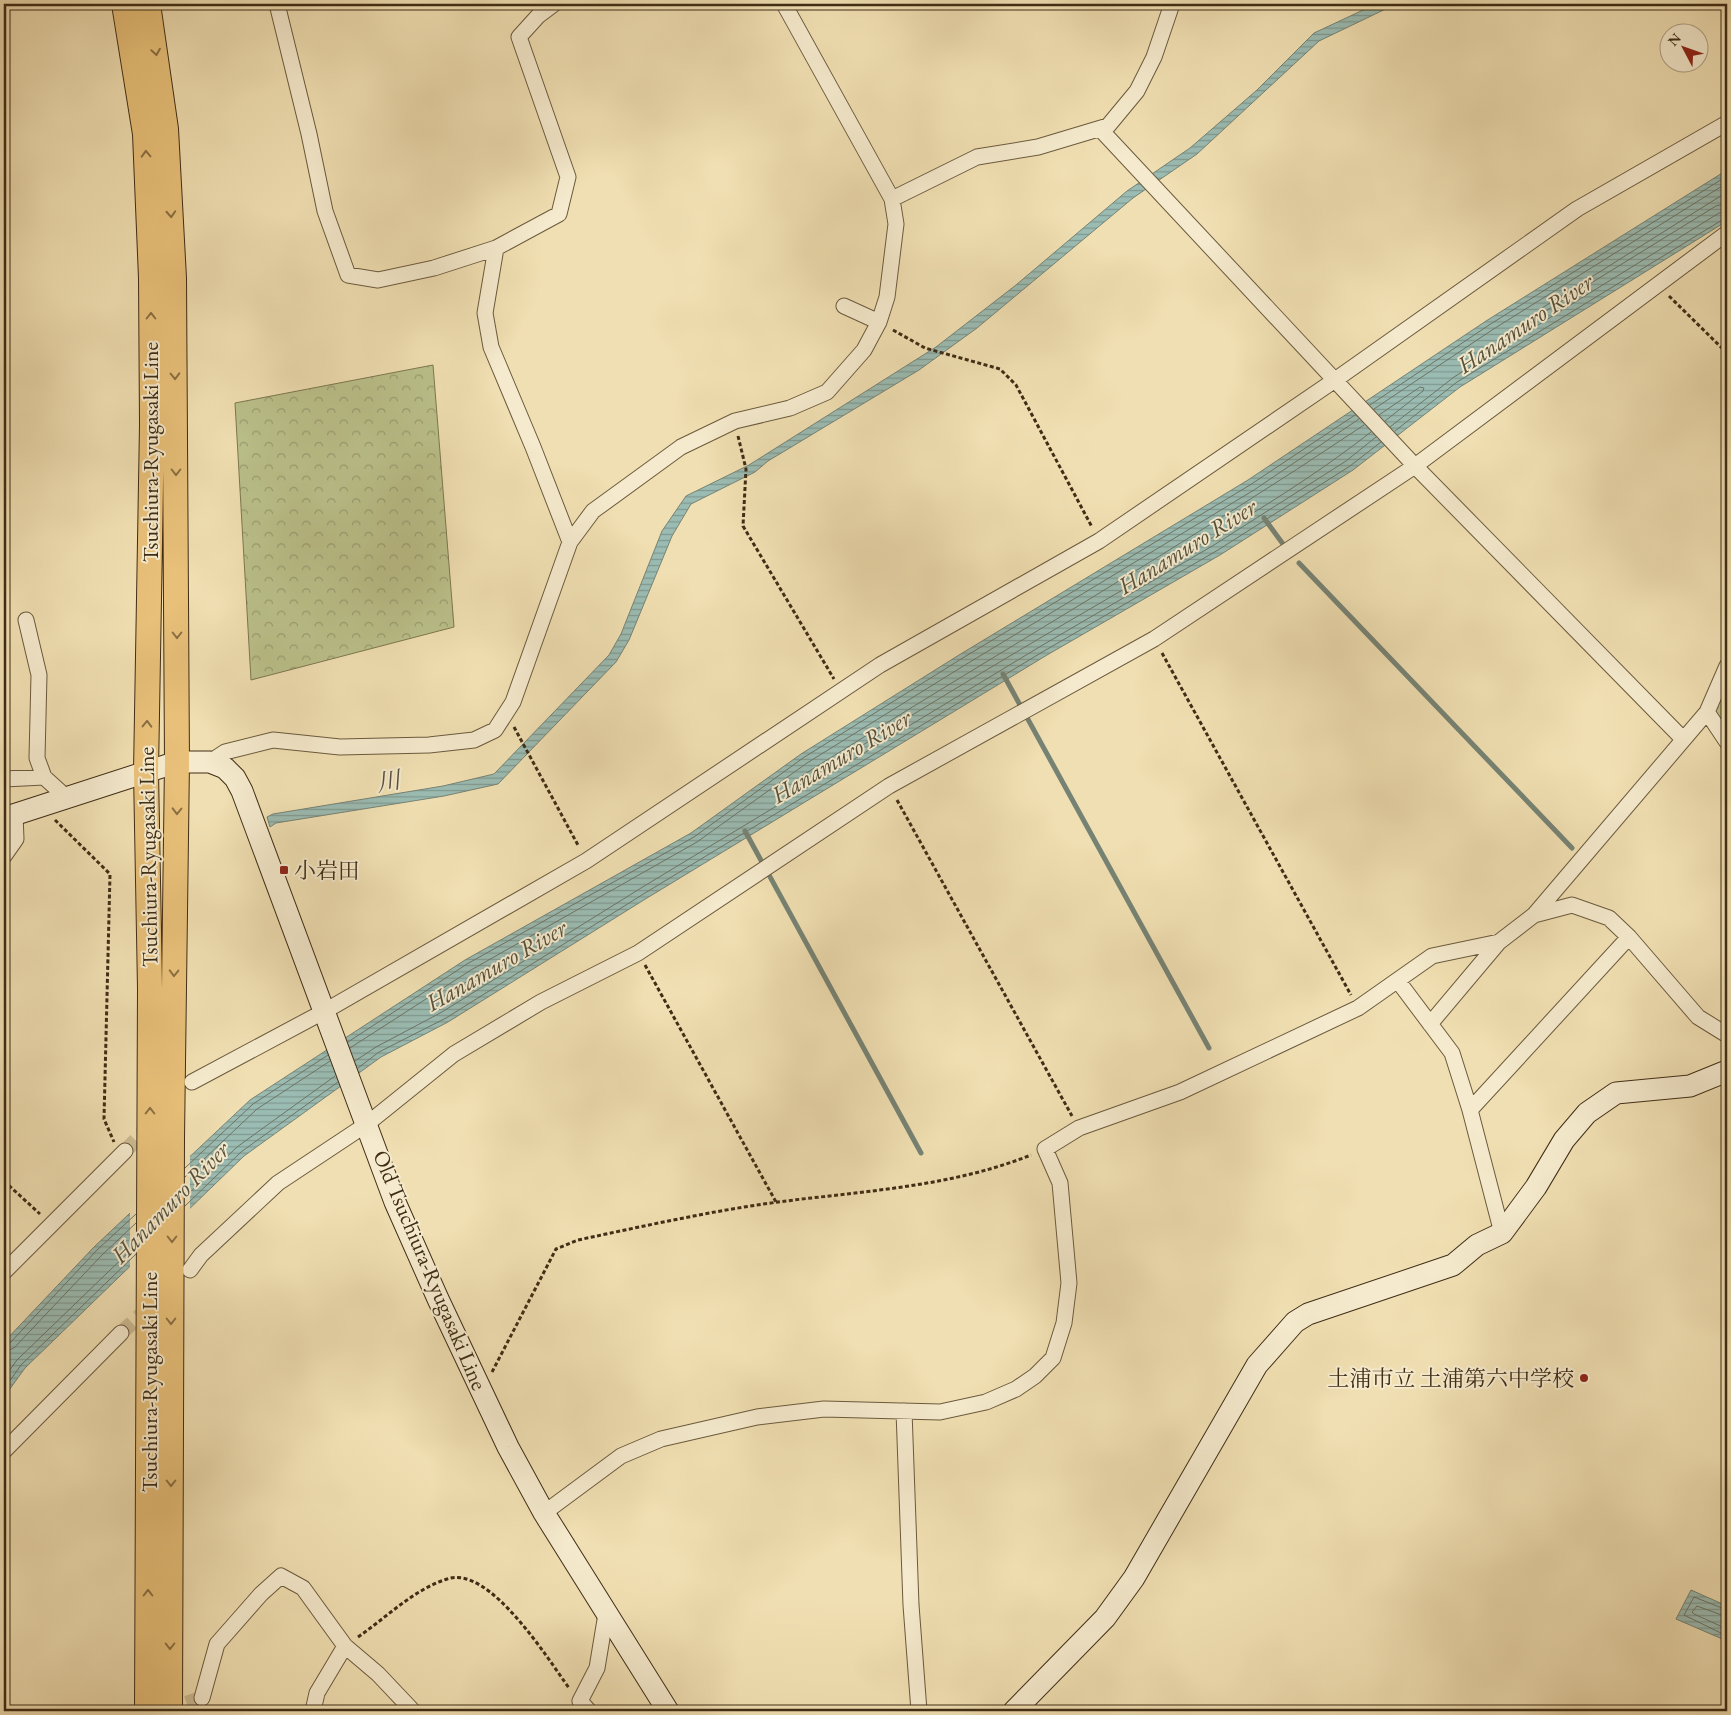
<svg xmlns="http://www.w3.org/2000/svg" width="1731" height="1715" font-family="'EB Garamond','Noto Serif JP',serif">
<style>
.green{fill:url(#green-dots);stroke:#7d7750}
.forest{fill:url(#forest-crowns);stroke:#7d7750}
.water{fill:url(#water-rules);stroke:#768374}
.pier{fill:#f0dfb2}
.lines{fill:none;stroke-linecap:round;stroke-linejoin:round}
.shore{stroke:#6d7464;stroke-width:1}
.stream{stroke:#768374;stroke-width:5}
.street-tunnel{stroke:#cdbb93;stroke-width:15;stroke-dasharray:15 8;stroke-linecap:butt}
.street-casing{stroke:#6b5a3d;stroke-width:17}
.secondary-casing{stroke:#3f2d16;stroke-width:23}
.primary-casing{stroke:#3f2d16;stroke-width:26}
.path{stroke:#3f2d16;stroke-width:3;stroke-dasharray:4 2.5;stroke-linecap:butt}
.street{stroke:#f5eacd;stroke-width:15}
.secondary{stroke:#f5eacd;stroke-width:21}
.primary{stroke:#e8c079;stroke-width:24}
.oneway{stroke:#8b6f43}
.poi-dot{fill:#8f2418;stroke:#f5eacd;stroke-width:2}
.labels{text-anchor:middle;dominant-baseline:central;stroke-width:4;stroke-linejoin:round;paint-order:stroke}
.street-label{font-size:22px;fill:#3f2d16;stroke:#f5eacd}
.poi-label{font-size:22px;fill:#3f2d16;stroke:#f5eacd;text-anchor:start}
.water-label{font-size:24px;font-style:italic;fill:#56513d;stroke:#f5eacd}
</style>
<defs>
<pattern id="green-dots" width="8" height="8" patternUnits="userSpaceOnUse" patternTransform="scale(1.25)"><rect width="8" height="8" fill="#bbc18b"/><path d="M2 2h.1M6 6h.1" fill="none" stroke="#999d71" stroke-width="1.8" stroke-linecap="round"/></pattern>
<pattern id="forest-crowns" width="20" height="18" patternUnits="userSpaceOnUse" patternTransform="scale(1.25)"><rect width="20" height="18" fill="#bbc18b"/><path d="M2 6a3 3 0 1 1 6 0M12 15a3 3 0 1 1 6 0" fill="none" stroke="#999d71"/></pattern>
<pattern id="water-rules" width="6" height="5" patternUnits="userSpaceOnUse" patternTransform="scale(1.25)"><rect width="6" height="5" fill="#9bbcb3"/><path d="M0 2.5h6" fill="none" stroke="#809991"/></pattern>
</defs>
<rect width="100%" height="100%" fill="#f0dfb2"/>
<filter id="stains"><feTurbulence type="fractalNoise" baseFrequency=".004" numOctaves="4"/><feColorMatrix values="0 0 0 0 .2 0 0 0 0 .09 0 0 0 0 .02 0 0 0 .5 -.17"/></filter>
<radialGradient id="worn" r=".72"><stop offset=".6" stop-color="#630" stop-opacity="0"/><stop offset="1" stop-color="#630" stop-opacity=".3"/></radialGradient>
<!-- green -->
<path class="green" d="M1727 666V742L1707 712Z"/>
<!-- forest -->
<path class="forest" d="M433 365 454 627 251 680 235 403Z"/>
<!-- water -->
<path class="water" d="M1376 4H1396L1319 41 1197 154 1133 198 977 328 919 370 768 461 755 472 691 504 672 536 629 640 616 662 498 784 444 796 276 823 270 827 267 817 273 814 443 786 494 774 609 655 621 634 662 531 686 496 749 465 936 347 1016 285 1127 191 1190 148 1257 90 1314 33Z
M1727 170V221L1460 387 1353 470 1220 555 1047 655 647 898 448 1022 381 1057 244 1156 25 1368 4 1397V1342L94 1247 250 1100 465 960 691 833 801 754 959 655 1248 480 1486 321Z
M1691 1590 1727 1606V1641L1676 1619Z"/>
<!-- pier -->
<path class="pier" d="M190 1153V1212L130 1270V1209Z"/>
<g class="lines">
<!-- shore -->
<path class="shore" d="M1727 192 1542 308 1541 312H1544L1716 206 1727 203
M1370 405 1489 325 1727 176
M1374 409 1492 330 1727 183
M1379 415 1420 387 1424 388 1423 391 1385 421
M1364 425C1184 546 995 654 811 770L802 776 801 779 805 780C900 723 994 664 1090 609 1185 553 1284 500 1371 432
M1390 427 1454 377 1719 213 1727 211
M1395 431 1457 382 1727 217
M494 965 497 966V970L439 1006H434L435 1002Z
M348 1042 467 964 694 837 803 758 961 659 1250 485 1355 415
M350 1048 471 970 697 842 807 763 965 665 1254 490 1359 419
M355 1061 376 1047 442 1012 641 888 1041 646 1214 545 1346 461 1376 437
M358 1068 379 1052 446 1018 645 893 1044 651 1218 550 1350 466 1381 442
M185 1168 253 1104 328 1055
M185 1177 257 1109 330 1061
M185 1197 237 1147 335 1076
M185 1206 241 1152 338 1082
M4 1345 9 1344 97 1250 136 1214
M4 1352 14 1348 102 1255 136 1223
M4 1378 17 1360 136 1245
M4 1389 21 1365 136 1254
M1727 1610 1694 1597 1684 1615 1727 1636
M1727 1617 1697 1606 1692 1612 1694 1614 1727 1629"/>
<!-- stream -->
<path class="stream" d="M1264 518 1283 544
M1299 563 1572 848
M1003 674 1209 1048
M745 831 921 1153"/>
<!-- street-tunnel -->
<path class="street-tunnel" d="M125 1151 152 1124
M121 1333 151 1306
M165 1711 202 1698"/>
<defs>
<path id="street" d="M277 4 309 134 325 211 348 275 378 280 434 268 496 248 559 214 568 177 519 37 538 16 554 4
M1101 130 1415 466 1683 739
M892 199 977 157 1038 147 1108 126 1137 91 1154 57 1172 4
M496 248 485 313 491 347 533 447 570 542
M844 306 879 322
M26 620 39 675 37 758 44 777 66 797
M1707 712 1727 742
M210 762 225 752 273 740 340 747 429 745 474 740 495 730 513 702 570 542 593 511 681 447 735 421 790 408 827 392 864 350 879 322 887 297 896 224 892 199 784 4
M4 779 44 777
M4 856 16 839 15 814
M1534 915 1572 905 1609 918 1629 937 1698 1017 1727 1035
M1398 981 1452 1053 1470 1110 1502 1233
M1430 1024 1499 942 1534 915 1707 712 1727 666
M192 1082 325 1011 586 861 880 665 1099 541 1335 380 1577 209 1727 123
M1470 1110 1629 937
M190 1270 201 1255 278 1183 367 1124 454 1054 541 1002 638 953 889 786 1154 639 1415 466 1727 233
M4 1272 125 1151
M904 1411 911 1605 919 1711
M4 1451 121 1333
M544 1513 621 1456 661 1439 757 1417 824 1409 940 1412 986 1402 1016 1389 1035 1376 1053 1358 1064 1323 1069 1283 1060 1183 1045 1149 1079 1128 1180 1092 1358 1008 1432 956 1499 942
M202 1698 217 1644 261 1594 281 1576 303 1588 345 1646 378 1674 413 1711
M313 1711 317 1693 345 1646
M589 1711 580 1701 597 1668 606 1614"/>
<path id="secondary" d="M4 818 177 762H210L225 768 235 778 242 791 395 1202 438 1299 508 1447 544 1513 668 1711
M1014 1711 1105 1618 1134 1578 1257 1365 1295 1322 1308 1314 1453 1265 1477 1245 1502 1233 1536 1187 1564 1140 1587 1113 1616 1093 1690 1086 1727 1071"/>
<path id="primary" d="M124 4 145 134 151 278 152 425 146 772 150 989 147 1711
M148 4 166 129 174 278 177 762 172 1138 170 1711"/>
</defs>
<!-- street casing -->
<use href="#street" class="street-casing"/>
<!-- secondary casing -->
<use href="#secondary" class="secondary-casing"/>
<!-- primary casing -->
<use href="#primary" class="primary-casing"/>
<!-- path -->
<path class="path" d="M1669 296 1727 353
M893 330 925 348 1000 369 1016 385 1092 527
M738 436 746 469 743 526 834 679
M1162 653 1351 995
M514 727 579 847
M897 800 1072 1116
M55 820 110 874 104 1119 114 1142
M645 965 776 1202
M4 1181 40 1214
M492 1372 556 1249 578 1240C644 1226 711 1211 778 1202 863 1191 951 1187 1031 1155
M358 1637C387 1617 413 1590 447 1579 489 1564 548 1659 569 1688"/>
<!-- street -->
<use href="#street" class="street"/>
<!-- secondary -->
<use href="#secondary" class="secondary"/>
<!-- primary -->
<use href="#primary" class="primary"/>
</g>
<!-- one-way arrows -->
<defs><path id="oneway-chevron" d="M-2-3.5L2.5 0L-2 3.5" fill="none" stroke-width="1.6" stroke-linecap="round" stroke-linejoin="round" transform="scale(1.25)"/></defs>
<g class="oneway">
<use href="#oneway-chevron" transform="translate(156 52) rotate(81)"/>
<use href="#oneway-chevron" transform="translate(146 154) rotate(-92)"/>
<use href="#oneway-chevron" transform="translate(171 214) rotate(87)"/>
<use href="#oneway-chevron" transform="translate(151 316) rotate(-90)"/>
<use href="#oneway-chevron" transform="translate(175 376) rotate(89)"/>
<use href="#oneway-chevron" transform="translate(176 472) rotate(90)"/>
<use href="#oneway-chevron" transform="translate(177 635) rotate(90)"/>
<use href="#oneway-chevron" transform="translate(147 724) rotate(-89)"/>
<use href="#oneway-chevron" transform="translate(177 811) rotate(91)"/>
<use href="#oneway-chevron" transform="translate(174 973) rotate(91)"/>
<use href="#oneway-chevron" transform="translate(150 1111) rotate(-90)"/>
<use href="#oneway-chevron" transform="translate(172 1239) rotate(90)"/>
<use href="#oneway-chevron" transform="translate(171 1321) rotate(90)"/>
<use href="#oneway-chevron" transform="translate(171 1483) rotate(90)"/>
<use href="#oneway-chevron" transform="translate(148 1593) rotate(-90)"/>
<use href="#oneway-chevron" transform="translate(170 1646) rotate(90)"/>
</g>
<!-- markers -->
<g class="poi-dot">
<rect x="279" y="865" width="10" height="10" rx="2.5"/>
<circle cx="1584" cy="1378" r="5"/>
</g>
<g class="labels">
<!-- street labels -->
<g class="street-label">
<text transform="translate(150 452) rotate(-90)">Tsuchiura-Ryugasaki Line</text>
<text transform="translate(148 857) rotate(-91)">Tsuchiura-Ryugasaki Line</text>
<text transform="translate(430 1270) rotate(67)">Old Tsuchiura-Ryugasaki Line</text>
<text transform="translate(149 1382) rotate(-90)">Tsuchiura-Ryugasaki Line</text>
</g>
<!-- poi labels -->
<g class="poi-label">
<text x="294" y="870">小岩田</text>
<text x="1574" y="1378" text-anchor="end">土浦市立 土浦第六中学校</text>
</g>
<!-- water labels -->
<g class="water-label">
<text transform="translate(1525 323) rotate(-34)">Hanamuro River</text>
<text transform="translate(1187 546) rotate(-32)">Hanamuro River</text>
<text transform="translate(841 756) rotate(-31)">Hanamuro River</text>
<text transform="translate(388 781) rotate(-10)">川</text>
<text transform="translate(496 965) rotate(-30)">Hanamuro River</text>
<text transform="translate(170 1202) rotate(-46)">Hanamuro River</text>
</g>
</g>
<!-- margin -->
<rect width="1731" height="1715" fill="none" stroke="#f0dfb2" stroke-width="20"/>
<rect x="5" y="5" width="1721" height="1705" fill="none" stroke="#3f2d16" stroke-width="2.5"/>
<rect x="10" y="10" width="1711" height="1695" fill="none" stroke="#3f2d16"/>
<!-- north arrow -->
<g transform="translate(1684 48) rotate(311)"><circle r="24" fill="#f5eacd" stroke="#ac9e84"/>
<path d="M0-4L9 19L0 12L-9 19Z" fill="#8f2418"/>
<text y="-8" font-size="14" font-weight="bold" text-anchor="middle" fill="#3f2d16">N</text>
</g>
<rect width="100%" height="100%" filter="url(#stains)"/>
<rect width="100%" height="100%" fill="url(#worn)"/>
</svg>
